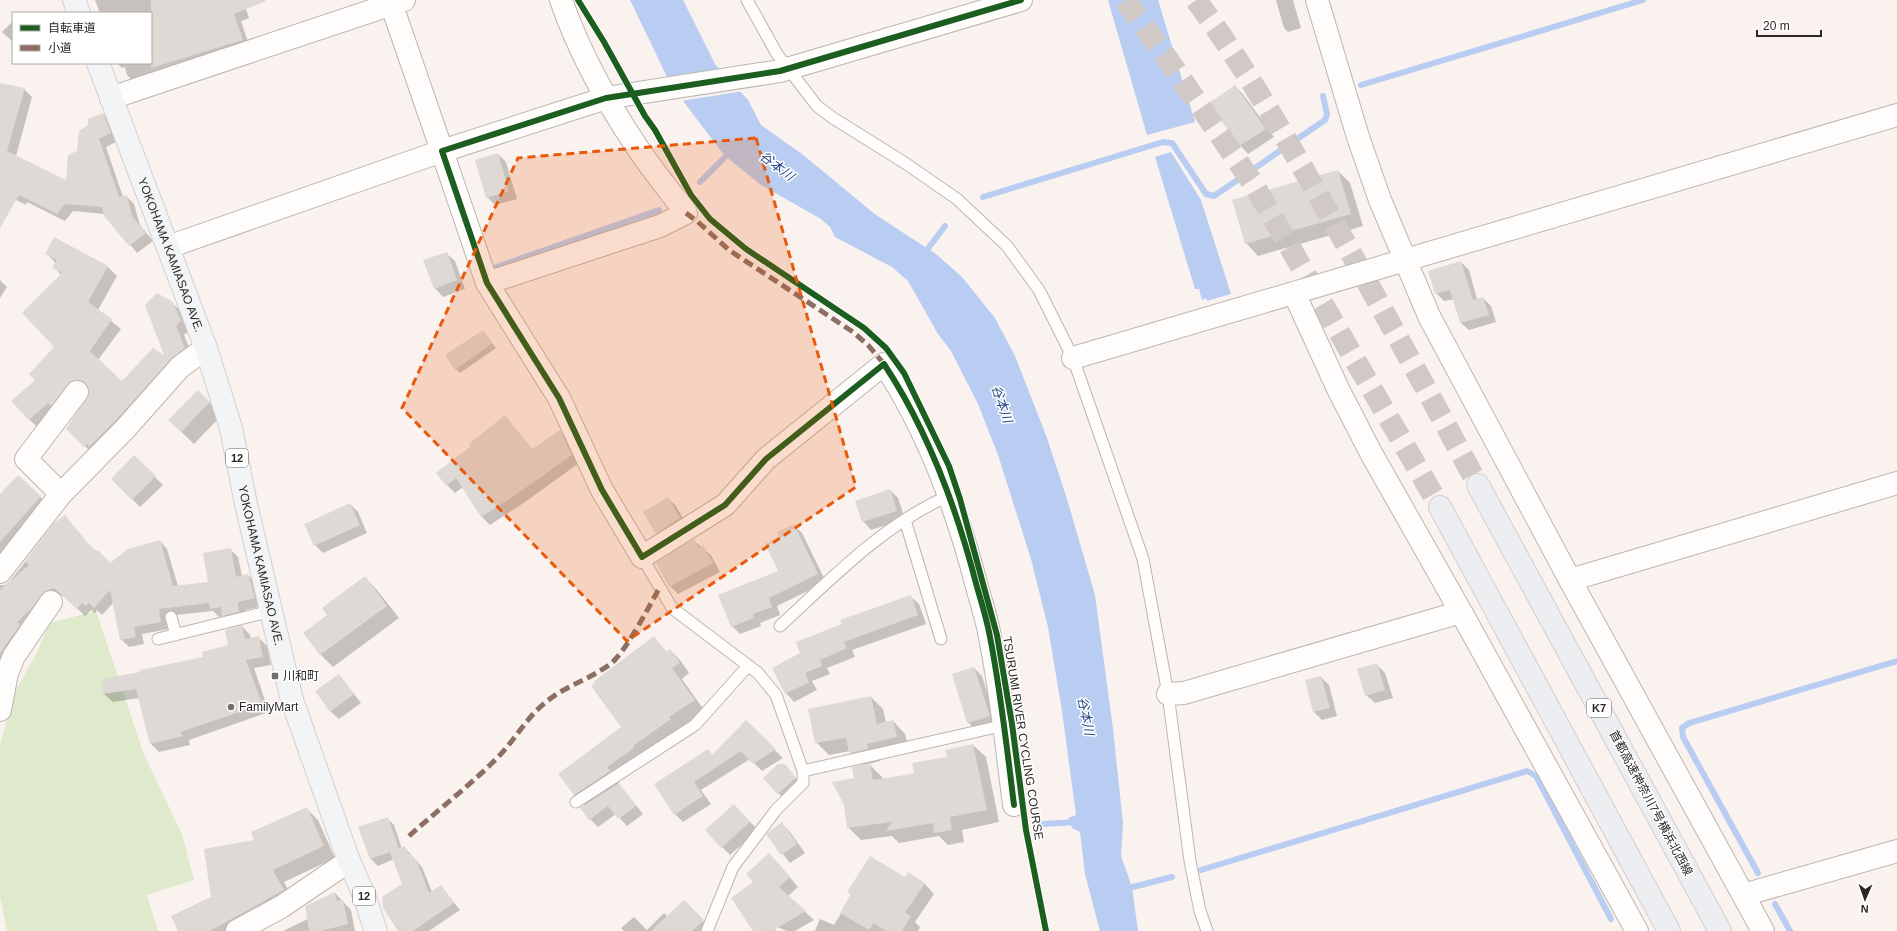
<svg xmlns="http://www.w3.org/2000/svg" width="1897" height="931" font-family="Arial,'Noto Sans JP',sans-serif">
<style>
.green{fill:#dfe9cc}
.water{fill:#b9cdf2}
.pier{fill:#f9f2ee}
.shadow{fill:#0003}
.lines{fill:none;stroke-linecap:round;stroke-linejoin:round}
.stream{stroke:#b9cdf2;stroke-width:6}
.building{fill:#dfd9d5}
.motorway-tunnel{stroke:#d0c9c6;stroke-width:22;stroke-dasharray:22 11;stroke-linecap:butt}
.service-casing{stroke:#bcb6b2;stroke-width:13}
.minor-casing{stroke:#bcb6b2;stroke-width:24}
.tertiary-casing{stroke:#bcb6b2;stroke-width:24}
.primary-casing{stroke:#d3cfcd;stroke-width:24}
.motorway-casing{stroke:#d3cfcd;stroke-width:24}
.service{stroke:#fefdfc;stroke-width:11}
.minor{stroke:#fefdfc;stroke-width:22}
.tertiary{stroke:#fefdfc;stroke-width:22}
.primary{stroke:#f3f4f6;stroke-width:22}
.motorway{stroke:#eceef2;stroke-width:22}
.quiet{stroke:#8d6e63;stroke-width:5;stroke-dasharray:10 5;stroke-linecap:butt}
.cycleway-casing{stroke:#fff;stroke-width:8}
.cycleway{stroke:#1b5e20;stroke-width:6}
.marked{fill:#e8590c;fill-opacity:0.2;stroke:#e8590c;stroke-width:3;stroke-dasharray:8 5;stroke-linejoin:round}
.poi-dot{fill:#746e6b;stroke:#fff;stroke-width:1.5}
.labels{text-anchor:middle;dominant-baseline:central;stroke-width:3;stroke-linejoin:round;paint-order:stroke}
.shield{fill:#fff;stroke:#6c6866;stroke-width:1}
.shield-label{font-size:11px;font-weight:bold;fill:#2d2724}
.street-label{font-size:12px;fill:#2d2724;stroke:#fff}
.poi-label{font-size:12px;fill:#2d2724;stroke:#fff;text-anchor:start}
.water-label{font-size:13px;font-style:italic;fill:#264989;stroke:#fff}
</style>
<rect width="100%" height="100%" fill="#f9f2ee"/>
<!-- green -->
<path class="green" d="M96 611 143 752 183 837 194 880 147 895 158 931H8L6 927 0 896V745L14 693 35 656 50 623Z"/>
<!-- water -->
<path class="water" d="M630 0H683L715 64 748 100 761 125 802 154 876 215 936 254 962 277 995 318 1015 356 1047 438 1067 499 1095 595 1113 729 1123 823 1121 856 1132 887 1138 931H1100L1085 874 1080 832 1072 828 1068 818 1076 815 1062 711 1048 627 1031 559 998 455 978 404 951 351 938 334 908 281 892 267 835 237 830 227 821 219 761 185 724 155 671 85Z
M1108 0H1158L1195 122 1147 135Z
M1171 152 1201 200 1231 294 1207 301 1206 298 1202 300 1199 289H1195L1155 157Z"/>
<!-- pier -->
<path class="pier" d="M722 68 743 91 681 101 665 77Z"/>
<!-- shadow -->
<path class="shadow" d="M95 0H243L249 18 241 21 250 48 135 83 127 75 125 67 122 68 117 63H151V13H100Z
M1276 0H1293L1301 28 1288 32 1284 28Z
M13 21V42L2 32Z
M0 84 24 89 32 97 16 156 67 181 78 152 103 114 111 122 118 141 106 147 123 197 126 196 134 204 140 225 153 241 137 253 105 214 73 211 65 221 27 202 26 205 0 192Z
M1235 86 1243 94 1274 137 1248 154 1240 145 1210 103Z
M498 154 506 162 517 199 495 205 487 197Z
M1338 171 1350 183 1363 226 1258 256 1246 243Z
M55 238 108 267 117 276 98 310 121 329 98 360 122 382 166 358 172 303 182 312 189 331 184 335 193 357 94 455 67 428 90 394V389L81 390 38 428 29 419 36 380 55 347 61 275 54 267 56 263 46 253Z
M446 253 455 261 465 289 443 297 435 288Z
M1461 262 1469 270 1477 299 1483 298 1491 306 1496 322 1469 330 1461 323 1454 299 1444 301 1436 293Z
M0 280 7 287 0 298Z
M483 331 496 348 460 373 456 369Z
M198 391 222 415 194 444 169 420Z
M505 417 533 450 560 432 568 440 579 463 525 502 490 525 482 517 463 487 455 493 447 485 472 446Z
M134 456 163 485 140 507 112 479Z
M18 477 48 504 0 558V496Z
M890 490 898 498 905 519 871 530 863 521Z
M668 498 676 506 688 527 665 541 656 533Z
M350 504 358 512 367 533 323 553 315 545Z
M64 516 94 551 110 564 160 541 167 549 178 586 209 583 230 549 238 557 242 576 248 575 256 583 262 606 245 610 247 619 231 623 224 616 219 617 213 611 166 616 169 629 142 634 144 644 129 647 121 639 114 602 102 615 97 610 95 613 91 610 85 616 63 595 53 598 0 674V585H5L10 581 55 524Z
M794 525 802 533 826 582 777 606 780 615 760 623 761 626 740 634 732 626 780 572V537Z
M694 541 711 555 720 572 678 594 670 586Z
M365 577 377 590 399 618 333 667 321 655 304 633 329 615Z
M910 596 919 604 926 624 852 650 855 657 827 668 830 674 812 681 817 690 794 702 786 693 802 654Z
M242 626 250 635 251 639 259 638 267 646 271 665 254 668 269 712 189 740 190 745 159 752 151 744 139 698 113 702 104 694 102 680 141 673 204 657 229 646Z
M654 638 667 652 670 650 680 660 689 673 682 679 704 710 616 778 620 782 618 783 643 814 627 826 616 814 598 827 590 819 585 806 574 795 622 728Z
M1377 665 1385 673 1393 698 1375 703 1366 695Z
M974 668 982 676 997 724 976 731 968 722Z
M339 675 361 703 339 719 330 711Z
M1321 677 1329 685 1337 716 1322 720 1314 712Z
M871 697 883 709 886 723 893 721 905 734 909 750 879 756 880 761 869 764 882 777 883 779 915 774 973 745 986 757 999 822 962 830 964 842 948 845 939 836 899 843 892 836 861 840 848 827 855 779 863 766 850 751 829 755 816 742Z
M746 722 783 758 762 771 750 759 701 790 711 804 683 822 675 814 708 750 713 756Z
M788 769 799 782 782 797 778 793Z
M734 805 758 830 730 855 722 847Z
M306 808 318 820 335 858 284 882 295 902 244 931H179L212 898 256 841Z
M387 818 394 825 402 849 405 848 422 867 432 892 441 886 460 910 429 931H399L403 885 394 859 378 866 371 859 359 827Z
M782 824 790 832 805 853 790 863 768 835Z
M778 863 798 887 788 896 814 920 795 931H787L772 925 776 931H754Z
M909 874 925 884 934 894 915 922 920 927 918 931H815L820 919 834 925 852 895 848 891 905 879Z
M335 893 351 910 355 931H283L308 919Z
M683 901 710 929 708 931H624L621 928 634 917 647 930 664 913 668 917Z"/>
<g class="lines">
<!-- stream -->
<path class="stream" d="M1361 85 1643 0
M700 182 731 151
M983 197 1163 142 1172 143 1206 194 1214 196 1325 120 1327 114 1323 96
M923 255 945 226
M491 269 659 210
M1043 824 1077 822
M1201 870 1527 771 1536 776 1611 919
M1758 873 1683 737 1682 728 1689 723 1897 661
M1125 889 1172 877
M1775 904 1790 931"/>
</g>
<!-- building -->
<path class="building" d="M151 0H265L266 1 234 14 243 40 151 68Z
M0 83 25 88 7 151 66 180 68 155 77 151 79 131 88 125V119L103 113 111 133 99 139 119 197 127 195 132 216 146 233 129 246 104 216 102 207 65 204 57 214 19 195 0 228Z
M1235 85 1266 129 1239 146 1209 103Z
M498 153 509 191 486 198 475 160Z
M1338 170 1351 214 1245 244 1232 200Z
M54 237 108 266 88 302 112 319 90 351 122 381 153 348 164 355 145 305 157 293 173 302 181 321 176 326 185 348 171 359 116 420 89 447 87 444 84 447 66 429 89 394 88 387 84 382 78 380 72 381 51 406 48 403 29 420 11 401 35 380 29 374 54 347 22 313 62 273 52 268 57 260 45 254Z
M447 252 457 280 434 289 423 260Z
M1461 261 1473 300 1483 297 1489 315 1460 323 1450 290 1435 294 1428 271Z
M483 330 493 343 455 370 445 355Z
M198 390 210 402 181 432 168 420Z
M505 415 532 449 560 430 572 455 517 494 481 517 456 478 446 486 436 473 471 446 469 444Z
M134 455 156 476 132 500 111 479Z
M18 475 41 496 0 542V494Z
M890 489 897 511 862 522 855 501Z
M668 497 680 518 656 534 643 512Z
M350 503 360 525 314 546 304 524Z
M65 515 87 542 96 551 98 550 110 563 128 549 160 540 173 586 208 582 203 553 231 548 236 577 248 574 255 598 238 602 239 612 222 616 221 607 210 609 209 603 159 609 161 622 134 627 136 637 120 640 110 590 94 608 89 603 86 606 82 603 77 609 54 588 45 591 41 595 31 609 17 622 20 625 0 653V590L29 565 25 561 54 523Z
M794 524 818 574 769 598 772 607 753 614 754 618 731 627 718 595 778 571 765 544 779 537 777 532Z
M694 539 699 548 703 545 713 563 669 587 656 563Z
M365 576 387 606 320 655 303 633 327 615 322 608Z
M911 595 918 615 844 642 847 648 820 660 822 666 805 673 809 682 785 694 772 668 800 653 796 642 842 624 840 620Z
M242 625 245 639 259 636 263 657 246 660 262 704 181 732 183 736 150 744 136 689 103 694 101 679 140 672V670L203 657 202 652 228 645 225 630Z
M654 636 666 652 670 649 680 663 672 668 695 700 669 717 671 719 633 746 634 748 607 767 610 771 574 795 558 774 621 727 591 686 595 683 593 682Z
M1377 663 1385 690 1365 696 1357 669Z
M974 667 990 716 967 723 952 674Z
M339 674 354 694 330 712 315 691Z
M1321 676 1330 708 1313 712 1305 680Z
M871 696 877 724 893 720 897 737 867 744 868 749 849 753 846 738 815 743 808 709Z
M746 720 776 749 753 764 741 751 694 782 703 796 674 815 654 784 708 749 712 755Z
M973 744 987 810 950 817 952 830 934 833 933 823 886 831 892 822 847 828 844 805 832 782 854 778 852 767 870 763 873 780 905 775 914 773 912 763 947 757 945 750Z
M778 764H785L796 778 777 794 763 778Z
M619 783 636 806 618 819 608 806 589 820 580 808Z
M734 804 750 822 721 848 705 830Z
M307 807 324 846 273 870 284 890 210 931H178L171 916 211 897 204 849 254 840 251 832Z
M388 817 399 849 396 850 405 846 408 854 411 853 414 860 416 859 429 893 441 885 454 903 413 931H398L383 908 382 897 402 884 390 852 370 859 358 827Z
M782 822 797 844 781 855 766 834Z
M769 853 790 877 779 887 806 911 772 931H753L731 898 753 882 746 874Z
M870 856 905 877 908 872 925 883 905 913 911 916 902 931H886L874 923 869 930 840 913 851 894 847 892Z
M335 892 337 901 343 900 348 924 321 931H309L305 906Z
M684 900 704 920 692 931H651Z"/>
<g class="lines">
<!-- motorway-tunnel -->
<path class="motorway-tunnel" d="M1125 0 1169 61 1254 185 1440 507
M1196 0C1249 72 1293 151 1337 228 1385 314 1432 399 1478 485"/>
<defs>
<path id="service" d="M747 0 777 54 817 106 833 118 905 163 957 199 1007 246 1039 290 1073 358 1143 559 1168 694 1190 861 1200 911 1207 931
M905 520 941 639
M642 557 672 608 758 673 776 695 803 771
M171 617 176 635
M780 626C832 578 883 525 948 496
M158 639 271 611
M576 802 695 725 748 666
M707 931 733 867 776 810 803 783V771L1005 725"/>
<path id="minor" d="M1317 0 1358 137 1380 200 1429 316 1570 580 1763 931
M111 98 404 0
M168 247 442 151 390 0
M487 283 660 226 686 213C670 191 652 170 637 147 606 101 579 52 561 0
M1294 293 1339 391 1371 453 1461 612 1637 931
M1073 358 1897 115
M77 392 26 459 61 494 125 429 180 367 206 348
M0 572 61 494
M1570 580 1897 483
M1168 694 1184 693 1461 612
M0 710 7 673 14 656 51 602
M1014 805C1007 749 1001 693 990 637 987 620 982 604 977 587 957 509 929 432 884 364L766 459 725 505 642 557 602 490 559 398 487 283 442 151 606 98 780 71 1021 0
M1743 895 1897 851"/>
<path id="tertiary" d="M237 931 281 907 349 861"/>
<g id="primary">
<path d="M74 0 79 13"/>
<path id="s1" d="M98 63 206 348 231 428 246 504 292 700 349 861 364 895 376 931"/>
</g>
<path id="motorway" d="M1478 485 1720 931
M1440 507 1669 931"/>
</defs>
<!-- service casing -->
<use href="#service" class="service-casing"/>
<!-- minor casing -->
<use href="#minor" class="minor-casing"/>
<!-- tertiary casing -->
<use href="#tertiary" class="tertiary-casing"/>
<!-- primary casing -->
<use href="#primary" class="primary-casing"/>
<!-- motorway casing -->
<use href="#motorway" class="motorway-casing"/>
<!-- service -->
<use href="#service" class="service"/>
<!-- minor -->
<use href="#minor" class="minor"/>
<!-- tertiary -->
<use href="#tertiary" class="tertiary"/>
<!-- primary -->
<use href="#primary" class="primary"/>
<!-- motorway -->
<use href="#motorway" class="motorway"/>
<!-- quiet -->
<path class="quiet" d="M686 213 698 222 729 250 853 332 868 345 884 364
M409 836C439 809 472 784 500 755 516 738 527 717 546 702 565 686 588 680 609 665 625 654 649 606 660 587"/>
<defs>
<path id="cycleway" d="M578 0 604 42 645 116 655 130 691 195 710 219 746 249 864 328 886 348 904 373 949 466 960 499 997 635 1012 724 1026 830 1046 931
M1014 805C1007 749 1001 693 990 637 987 620 982 604 977 587 957 509 929 432 884 364L766 459 725 505 642 557 602 490 559 398 487 283 442 151 606 98 780 71 1021 0"/>
</defs>
<!-- cycleway casing -->
<use href="#cycleway" class="cycleway-casing"/>
<!-- cycleway -->
<use href="#cycleway" class="cycleway"/>
</g>
<!-- marked area -->
<path class="marked" d="M756 138 856 487 627 641 402 408 518 158Z"/>
<!-- markers -->
<g class="poi-dot">
<rect x="271" y="672" width="8" height="8" rx="2"/>
<circle cx="231" cy="707" r="4"/>
</g>
<g class="labels">
<!-- shield labels -->
<g class="shield">
<rect x="226" y="449" width="22" height="18" rx="3"/>
<rect x="1587" y="699" width="24" height="18" rx="3"/>
<rect x="353" y="887" width="22" height="18" rx="3"/>
</g>
<g class="shield-label">
<text x="237" y="458">12</text>
<text x="1599" y="708">K7</text>
<text x="364" y="896">12</text>
</g>
<!-- street labels -->
<g class="street-label">
<text stroke="none"><textPath href="#s1" startOffset="205">YOKOHAMA KAMIASAO AVE.</textPath></text>
<text stroke="none"><textPath href="#s1" startOffset="529">YOKOHAMA KAMIASAO AVE.</textPath></text>
<text transform="translate(1023 738) rotate(81)">TSURUMI RIVER CYCLING COURSE</text>
<text transform="translate(1651 803) rotate(62)">首都高速神奈川7号横浜北西線</text>
</g>
<!-- poi labels -->
<g class="poi-label">
<text x="283" y="676">川和町</text>
<text x="239" y="707">FamilyMart</text>
</g>
<!-- water labels -->
<g class="water-label">
<text transform="translate(777 166) rotate(37)">谷本川</text>
<text transform="translate(1002 404) rotate(71)">谷本川</text>
<text transform="translate(1086 716) rotate(79)">谷本川</text>
</g>
</g>
<!-- legend -->
<rect x="12" y="12" width="140" height="52" fill="#ffffff" stroke="#aba9a7"/>
<rect x="20" y="25" width="20" height="6" fill="#1b5e20" stroke="#aba9a7"/>
<text x="48" y="32" font-size="12" fill="#2d2724">自転車道</text>
<rect x="20" y="45" width="20" height="6" fill="#8d6e63" stroke="#aba9a7"/>
<text x="48" y="52" font-size="12" fill="#2d2724">小道</text>
<!-- north arrow -->
<g transform="translate(1865 899) rotate(182)" stroke="#ffffff" stroke-width="3" paint-order="stroke">
<path d="M0-3L7 15L0 10L-7 15Z" fill="#2d2724"/>
<text y="-6" font-size="11" font-weight="bold" text-anchor="middle" fill="#2d2724">N</text>
</g>
<!-- scale -->
<path d="M1757 30v6h64v-6" fill="none" stroke="#2d2724" stroke-width="2"/>
<text x="1763" y="30" font-size="12" fill="#2d2724" stroke="#ffffff" stroke-width="3" paint-order="stroke">20 m</text>
</svg>
